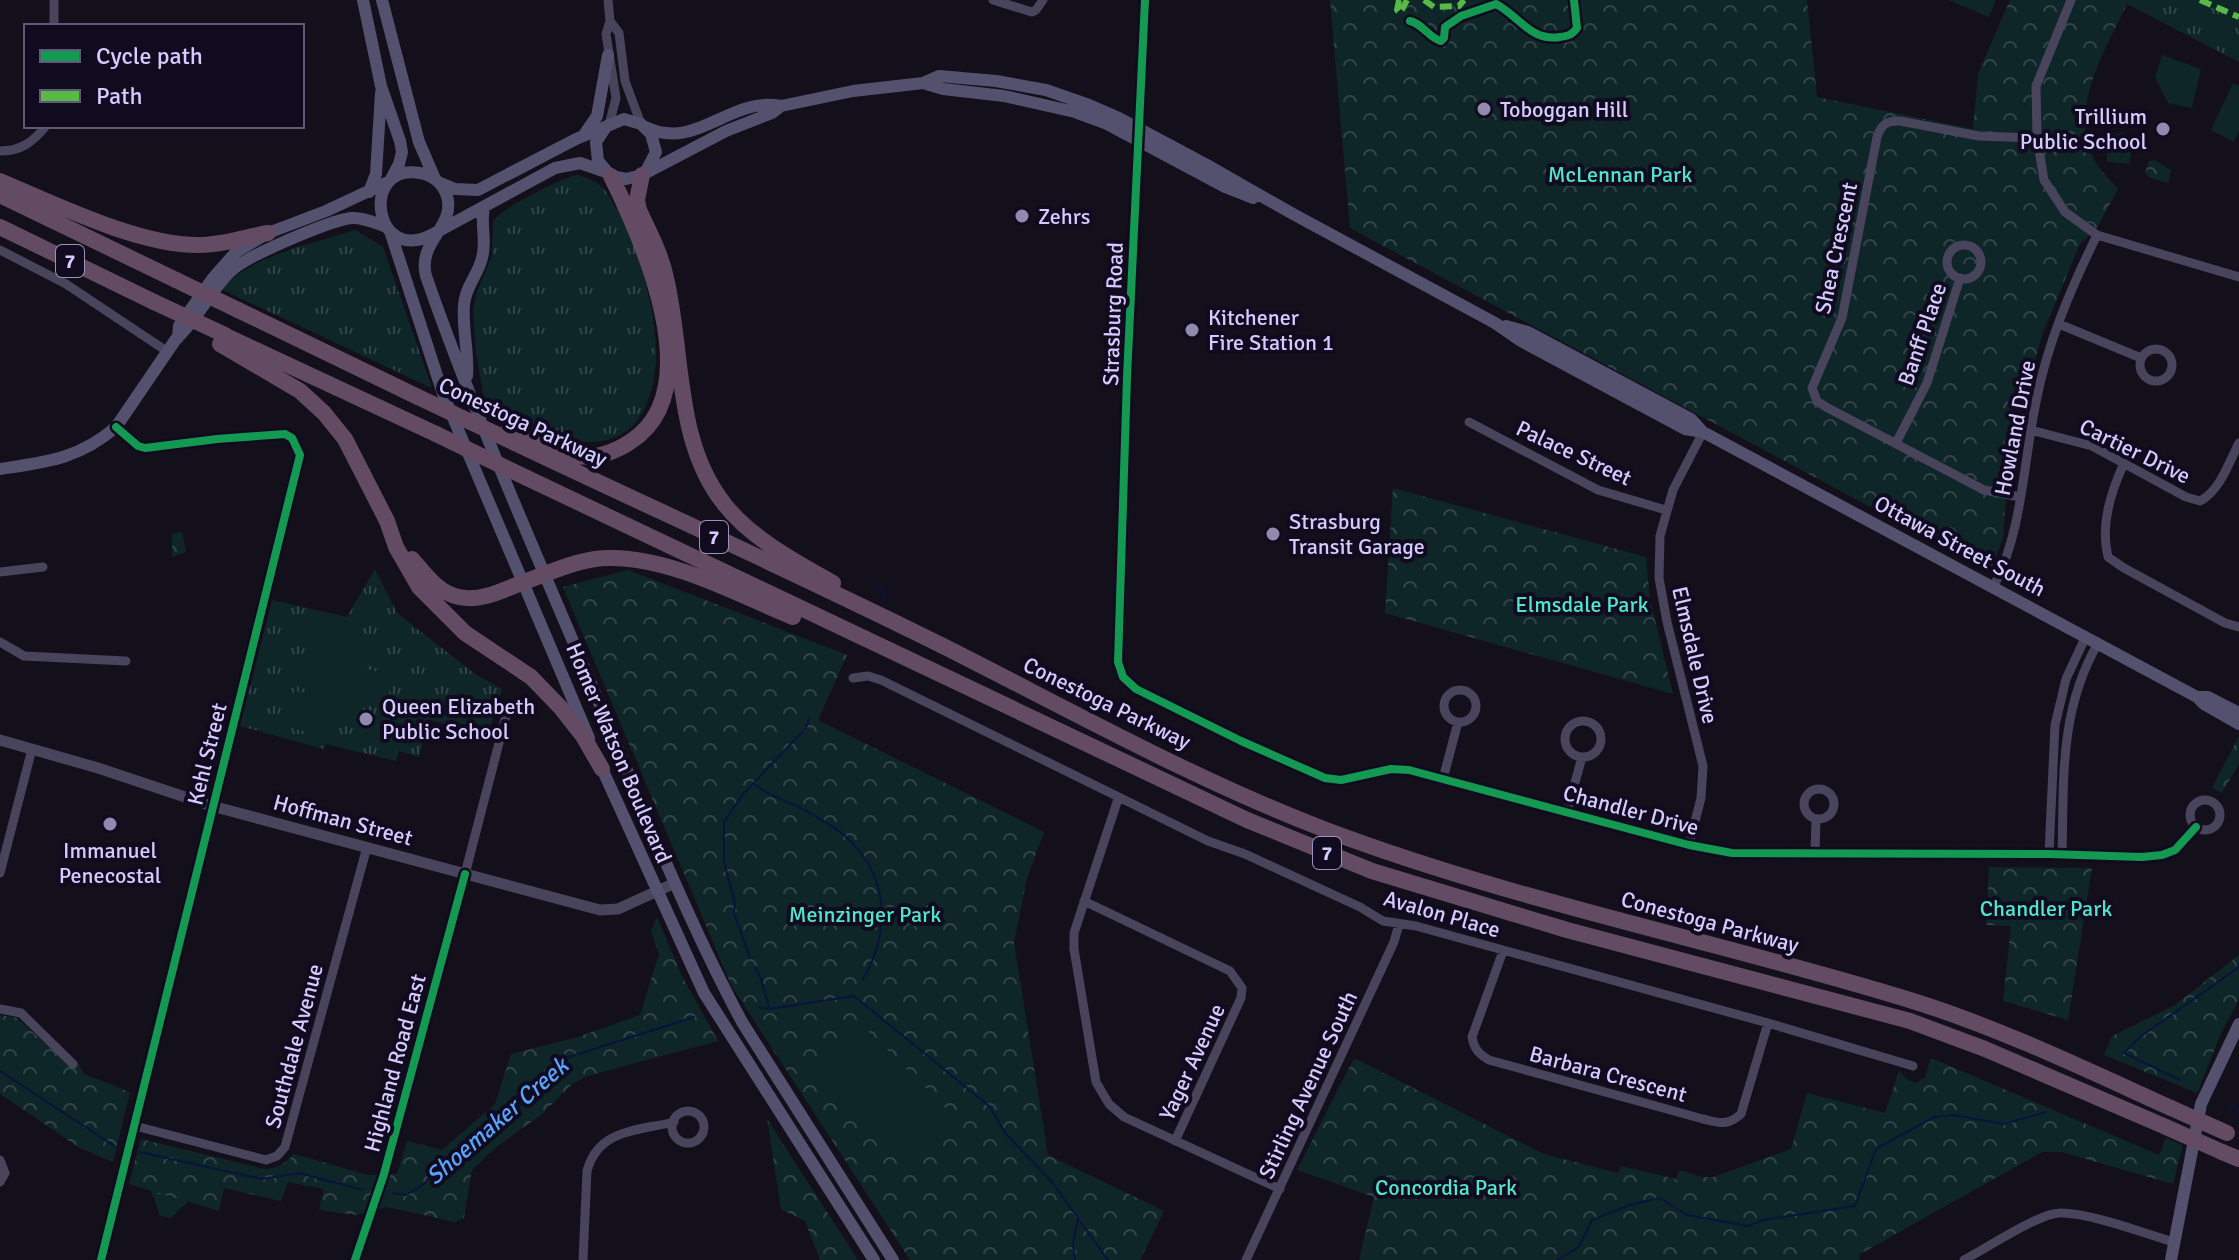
<svg xmlns="http://www.w3.org/2000/svg" width="2239" height="1260" font-family="Signika,sans-serif">
<style>
.grass{fill:url(#grass-tufts)}
.forest{fill:url(#forest-firs)}
.park{fill:url(#park-crowns)}
.pitch{fill:#0f2629}
.lines{fill:none;stroke-linecap:round;stroke-linejoin:round}
.stream{stroke:#07153c;stroke-width:2}
.minor{stroke:#47445c;stroke-width:9}
.tertiary{stroke:#47445c;stroke-width:11}
.secondary{stroke:#54516f;stroke-width:12}
.motorway{stroke:#634b63;stroke-width:16}
.motorway-bridge{stroke:#634b63;stroke-width:16}
.quiet{stroke:#58b947;stroke-width:6;stroke-dasharray:12 6;stroke-linecap:butt}
.cycleway-casing{stroke:#110b20;stroke-width:13}
.cycleway{stroke:#139951;stroke-width:8}
.poi-dot{fill:#918aaf;stroke:#110b20;stroke-width:3}
.labels{text-anchor:middle;dominant-baseline:central;stroke-width:8;stroke-linejoin:round;paint-order:stroke}
.shield{fill:#110b20;stroke:#9a91bc;stroke-width:2}
.shield-label{font-size:20px;font-weight:bold;fill:#d5cbff}
.poi-label{font-size:22px;fill:#d5cbff;stroke:#110b20;text-anchor:start}
.park-label{font-size:22px;fill:#50e6cd;stroke:#110b20}
.street-label{font-size:22px;fill:#d5cbff;stroke:#110b20}
.water-label{font-size:24px;font-style:italic;fill:#59a4ff;stroke:#110b20}
</style>
<defs>
<pattern id="grass-tufts" width="24" height="20" patternUnits="userSpaceOnUse" patternTransform="scale(2)"><rect width="24" height="20" fill="#0f2629"/><path d="M3 7l-1-3M5 7V3M7 7l1-3M15 17l-1-3M17 17v-4M19 17l1-3" fill="none" stroke="#314449"/></pattern>
<pattern id="forest-firs" width="22" height="20" patternUnits="userSpaceOnUse" patternTransform="scale(2)"><rect width="22" height="20" fill="#0f2629"/><path d="M5 1l3.5 6h-7zM16 11l3.5 6h-7z" fill="#314449"/></pattern>
<pattern id="park-crowns" width="20" height="18" patternUnits="userSpaceOnUse" patternTransform="scale(2)"><rect width="20" height="18" fill="#0f2629"/><path d="M2 6a3 3 0 1 1 6 0M12 15a3 3 0 1 1 6 0" fill="none" stroke="#314449"/></pattern>
</defs>
<rect width="100%" height="100%" fill="#13101b"/>
<!-- grass -->
<path class="grass" d="M2118 0H2239V62L2127 4Z
M578 175C600 181 607 190 616 209L622 208C642 269 678 361 638 419 628 434 609 442 591 442 556 442 518 424 486 410L476 353 473 311 477 291 492 256 493 221C503 208 562 177 578 175Z
M355 230 383 247 432 388 221 289C254 254 310 245 355 230Z
M375 569 397 613 475 674 502 689 485 744 452 734 453 726 429 720 419 757 399 751 396 761 326 744 324 749 240 726 272 600 347 617Z"/>
<!-- forest -->
<path class="forest" d="M147 1178 191 1198 171 1218 160 1216Z"/>
<!-- park -->
<path class="park" d="M1330 0H1807L1817 97 1973 129 1978 74 2010 0H2118L2127 4C2105 51 2065 113 2097 165 2103 173 2111 181 2118 189L2097 228 2080 244 2042 335 2019 419 2005 508 2003 538 1992 567 1988 570 1350 228Z
M2154 160 2171 170 2168 183 2150 178 2145 173 2149 161Z
M1393 488 1646 557 1650 599 1673 694 1385 613Z
M182 532 186 552 172 557V534Z
M628 570 847 655 818 720 1044 832 1027 878 1014 943 1048 1155 1164 1211 1140 1260H910L731 985 563 587Z
M421 698 426 700 428 706 418 730 409 732 404 728 405 718Z
M2239 736V764L2222 793 2212 788Z
M1989 867 2092 868 2068 1020 2003 1001 2011 926 1986 925Z
M657 917 682 976 718 1041 587 1076 572 1084 542 1114 495 1148 472 1170 464 1218 455 1222 387 1207 356 1215 319 1210 324 1189 288 1182 281 1201 224 1188 219 1211 129 1184 141 1139 264 1169C277 1168 285 1164 294 1154L368 1175 397 1174 407 1141 442 1150 495 1104 511 1054 575 1038 640 1015 659 954 651 931Z
M2239 955V1000L2222 1031 2197 1093 2104 1055 2112 1036 2175 1005Z
M0 1015 17 1018 69 1065 78 1063 84 1074 130 1092 113 1162 80 1148 0 1094Z
M1354 1058 1544 1154 1618 1173 1621 1166 1676 1179 1679 1170 1702 1177H1713L1791 1149 1807 1093 1885 1113 1899 1071 1906 1079 1916 1083 1925 1078 1931 1058 2159 1155 2166 1138 2183 1145 2173 1184 2062 1152H2042L1860 1254 1859 1260H1359L1374 1197 1297 1170Z
M767 1119 858 1260H820L805 1221 781 1209Z"/>
<!-- pitch -->
<path class="pitch" d="M1948 0H1996L1989 17Z
M2162 55 2201 69 2192 108 2168 103 2155 78Z
M2233 83 2239 86V131L2234 142 2211 130Z
M2124 133 2133 142 2129 164 2107 162 2106 135Z
M323 621 359 635 378 652 360 667 393 676 385 709 298 687 306 654 310 655 316 624Z
M294 691 319 695 331 712 326 736 291 728 287 722Z
M2021 967 2033 968 2030 992 2019 991Z
M863 1026 953 1115 904 1165 814 1077Z"/>
<g class="lines">
<!-- stream -->
<path class="stream" d="M872 583 884 592V602
M755 784C770 798 793 802 810 813 825 822 844 832 855 846 890 884 888 937 863 979
M750 958 734 913 735 904 724 862V822L743 794 806 728 809 718
M755 967 761 979 769 1007
M759 1007 769 1009 854 996 989 1106 1006 1134 1052 1182 1108 1260
M0 1071 116 1147
M2180 1080 2124 1053 2140 1037 2239 967
M2228 1104 2239 1110
M140 1152 262 1179 299 1173 363 1190
M393 1193 406 1195 421 1186 522 1104 538 1081 555 1073 569 1057 694 1017
M1075 1260 1073 1244 1078 1218
M1557 1260 1579 1247 1592 1220 1630 1205 1660 1198 1687 1215 1748 1226 1763 1220 1855 1206 1876 1149 1934 1117 1953 1115 2004 1124 2046 1112"/>
<!-- minor -->
<path class="minor" d="M54 0V26
M608 0 610 21 606 34 616 98 609 125
M993 0 1032 12 1036 10 1043 0
M2071 0 2036 86 2037 138 2044 180 2065 212 2097 235 2239 277
M610 21 619 33 625 81 641 124
M0 151C21 151 33 142 46 126
M1947 262a17 17 0 1 1 34 0a17 17 0 1 1-34 0Z
M0 250 66 284 168 352
M2059 324 2141 358
M2140 365a16 16 0 1 1 32 0a16 16 0 1 1-32 0Z
M1469 422 1598 490 1666 510
M2031 430 2092 446 2186 497 2200 501C2220 491 2229 462 2239 443
M1896 443 1927 383 1960 278
M2124 463C2111 492 2100 525 2108 557L2124 568 2225 623 2239 627
M2020 497 1984 490 1826 407 1817 401 1812 388 1842 318 1877 137C1881 125 1887 120 1900 121L1979 136 2037 138
M0 572 43 567
M1994 586C2023 529 2023 464 2036 402 2047 344 2071 288 2097 235
M1120 631C1118 657 1114 670 1136 689L1241 741 1325 778 1341 780 1391 769 1409 770 1689 845 1732 853 2049 854 2142 857 2162 855 2175 850 2196 827
M0 642 24 656 126 661
M853 678 868 676 881 680 1208 841 1245 854 1360 907 1383 921 1416 926 1768 1023 1913 1066
M1444 706a16 16 0 1 1 32 0a16 16 0 1 1-32 0Z
M1565 739a18 18 0 1 1 36 0a18 18 0 1 1-36 0Z
M1443 779 1458 722
M1804 804a15 15 0 1 1 30 0a15 15 0 1 1-30 0Z
M1118 799 1074 933V949L1096 1082 1109 1104 1124 1117 1280 1189
M2190 815a15 15 0 1 1 30 0a15 15 0 1 1-30 0Z
M1567 812 1582 757
M1689 845 1701 798 1703 766 1667 622 1659 578 1660 536 1673 490 1703 432
M1815 852 1816 819
M2049 854 2055 725 2066 679 2086 636
M2062 855C2064 779 2059 711 2098 643
M0 873 32 749
M465 874 506 716
M1084 901 1230 971 1242 988 1241 998 1175 1141
M1503 951 1472 1037C1474 1049 1479 1054 1489 1060L1703 1119C1720 1123 1728 1126 1741 1114L1768 1023
M0 1009 21 1013 73 1064
M672 1127a16 16 0 1 1 32 0a16 16 0 1 1-32 0Z
M135 1126 266 1160 277 1156 285 1147 367 847
M0 1160 5 1173 0 1182
M101 1260 300 455 292 438 285 434 217 439 145 448 138 446 116 427
M583 1260 587 1171C598 1129 637 1131 674 1122
M1246 1260 1394 942 1399 924
M1964 1260C1985 1249 2038 1214 2059 1213 2085 1211 2146 1234 2174 1242"/>
<!-- tertiary -->
<path class="tertiary" d="M1120 631 1127 377 1145 0
M0 740 98 768 212 806 600 910 618 909 675 883
M355 1260 384 1174 465 874"/>
<!-- secondary -->
<path class="secondary" d="M363 0 381 86 400 141 402 152 399 164 391 179
M382 0 419 142 435 179
M923 83 939 76 996 81 1046 90 1089 105 1119 118 1207 165 1293 214 1495 323 1521 341 1685 429 1703 432
M606 127 596 142 598 161 611 176 626 179 642 175 726 131 772 113 781 106
M645 127C697 152 729 96 781 106L853 91 923 83 943 89 1004 96 1075 112 1105 123 1225 187 1253 198
M584 135 597 116 608 55
M606 172 580 163 555 168 435 233C373 269 359 162 420 173 433 175 443 184 447 196 456 227 417 241 426 276 473 411 531 542 587 674 636 791 682 910 742 1022L893 1260
M438 182 455 189 478 190 576 139 624 119 641 124 651 134 656 152 646 171
M369 192 376 174 381 93
M390 231 443 394 589 738
M1506 326 1528 332 1691 419 1703 432 2197 697 2204 704 2239 724
M178 338 179 326 213 278 236 252 268 233 326 211 386 183
M467 376C469 353 462 329 464 305 465 287 478 275 482 258 487 241 480 224 484 207
M0 469C46 462 79 459 116 427L176 339C198 319 210 291 231 271 246 256 329 221 351 218 363 217 375 223 387 227
M2197 697H2208L2239 713
M599 762 704 993 874 1260
M2171 1260 2201 1104 2239 1024"/>
<!-- motorway -->
<path class="motorway" d="M642 175 637 200 639 210C649 232 661 254 666 278 684 353 674 442 725 505 752 539 796 562 833 583
M0 181C57 205 140 246 200 245 223 245 245 237 268 233
M0 195 176 280
M0 227 154 302
M238 310 418 397
M226 336 436 434
M220 344 300 391 324 413 345 439 387 521 396 547 419 587 465 633 531 677 561 708 583 736 602 769
M508 431C531 439 554 452 577 456 595 459 615 452 630 442 711 391 642 239 611 176
M515 443C658 511 803 576 945 647 1070 710 1195 780 1326 830 1517 902 1719 941 1913 1001 2002 1029 2087 1070 2171 1108
M527 478 1247 820 1372 871 1567 930 1910 1021 1985 1049 2166 1127
M412 559C425 574 438 593 459 597 482 602 503 590 524 582 552 572 582 557 612 558 675 559 736 594 793 617
M2222 1152 2239 1159"/>
<!-- motorway-bridge -->
<path class="motorway-bridge" d="M176 280 238 310
M154 302 225 335
M418 397 515 443
M436 434 527 478
M2171 1108 2227 1133
M2166 1127 2222 1152"/>
<!-- quiet -->
<path class="quiet" d="M1399 0 1397 10 1400 13 1407 0
M1424 0 1434 7 1459 6 1464 0
M2200 0 2239 17"/>
<defs>
<path id="cycleway" d="M1145 0 1127 377 1118 662 1123 677 1136 689 1241 741 1325 778 1341 780 1391 769 1409 770 1689 845 1732 853 2049 854 2142 857 2162 855 2175 850 2196 827
M1410 21C1423 24 1429 38 1441 41L1444 38 1445 27 1461 16 1496 4C1519 16 1531 42 1560 37 1568 36 1572 35 1577 28L1574 0
M101 1260 300 455 292 438 285 434 217 439 145 448 138 446 116 427
M355 1260 384 1174 465 874"/>
</defs>
<!-- cycleway casing -->
<use href="#cycleway" class="cycleway-casing"/>
<!-- cycleway -->
<use href="#cycleway" class="cycleway"/>
</g>
<!-- markers -->
<g class="poi-dot">
<circle cx="1484" cy="109" r="8"/>
<circle cx="2163" cy="129" r="8"/>
<circle cx="1022" cy="216" r="8"/>
<circle cx="1192" cy="330" r="8"/>
<circle cx="1273" cy="534" r="8"/>
<circle cx="366" cy="719" r="8"/>
<circle cx="110" cy="824" r="8"/>
</g>
<g class="labels">
<!-- shield labels -->
<g class="shield">
<rect x="56" y="245" width="28" height="32" rx="6"/>
<rect x="700" y="521" width="28" height="32" rx="6"/>
<rect x="1313" y="837" width="28" height="32" rx="6"/>
</g>
<g class="shield-label">
<text x="70" y="261">7</text>
<text x="714" y="537">7</text>
<text x="1327" y="853">7</text>
</g>
<!-- poi labels -->
<g class="poi-label">
<text x="1500" y="109">Toboggan Hill</text>
<text x="2147" y="116" text-anchor="end">Trillium<tspan x="2147" dy="25">Public School</tspan></text>
<text x="1038" y="216">Zehrs</text>
<text x="1208" y="317">Kitchener<tspan x="1208" dy="25">Fire Station 1</tspan></text>
<text x="1289" y="521">Strasburg<tspan x="1289" dy="25">Transit Garage</tspan></text>
<text x="382" y="706">Queen Elizabeth<tspan x="382" dy="25">Public School</tspan></text>
<text x="110" y="850" text-anchor="middle">Immanuel<tspan x="110" dy="25">Penecostal</tspan></text>
</g>
<!-- park labels -->
<g class="park-label">
<text x="1620" y="174">McLennan Park</text>
<text x="1582" y="604">Elmsdale Park</text>
<text x="2046" y="908">Chandler Park</text>
<text x="865" y="914">Meinzinger Park</text>
<text x="1446" y="1187">Concordia Park</text>
</g>
<!-- street labels -->
<g class="street-label">
<text transform="translate(1836 248) rotate(-78)">Shea Crescent</text>
<text transform="translate(1113 314) rotate(-88)">Strasburg Road</text>
<text transform="translate(1922 334) rotate(-71)">Banff Place</text>
<text transform="translate(523 422) rotate(25)">Conestoga Parkway</text>
<text transform="translate(2015 428) rotate(-79)">Howland Drive</text>
<text transform="translate(2135 451) rotate(26)">Cartier Drive</text>
<text transform="translate(1574 453) rotate(25)">Palace Street</text>
<text transform="translate(1960 546) rotate(28)">Ottawa Street South</text>
<text transform="translate(1695 655) rotate(77)">Elmsdale Drive</text>
<text transform="translate(1107 703) rotate(26)">Conestoga Parkway</text>
<text transform="translate(619 753) rotate(67)">Homer Watson Boulevard</text>
<text transform="translate(207 754) rotate(-76)">Kehl Street</text>
<text transform="translate(1631 810) rotate(15)">Chandler Drive</text>
<text transform="translate(343 820) rotate(15)">Hoffman Street</text>
<text transform="translate(1442 914) rotate(16)">Avalon Place</text>
<text transform="translate(1710 922) rotate(15)">Conestoga Parkway</text>
<text transform="translate(294 1046) rotate(-75)">Southdale Avenue</text>
<text transform="translate(1192 1062) rotate(-65)">Yager Avenue</text>
<text transform="translate(395 1063) rotate(-75)">Highland Road East</text>
<text transform="translate(1608 1074) rotate(15)">Barbara Crescent</text>
<text transform="translate(1308 1085) rotate(-65)">Stirling Avenue South</text>
</g>
<!-- water labels -->
<g class="water-label">
<text transform="translate(497 1121) rotate(-41)">Shoemaker Creek</text>
</g>
</g>
<!-- legend -->
<rect x="24" y="24" width="280" height="104" fill="#110b20" stroke="#5f5879" stroke-width="2"/>
<rect x="40" y="50" width="40" height="12" fill="#139951" stroke="#5f5879" stroke-width="2"/>
<text x="96" y="64" font-size="24" fill="#d5cbff">Cycle path</text>
<rect x="40" y="90" width="40" height="12" fill="#58b947" stroke="#5f5879" stroke-width="2"/>
<text x="96" y="104" font-size="24" fill="#d5cbff">Path</text>
</svg>
